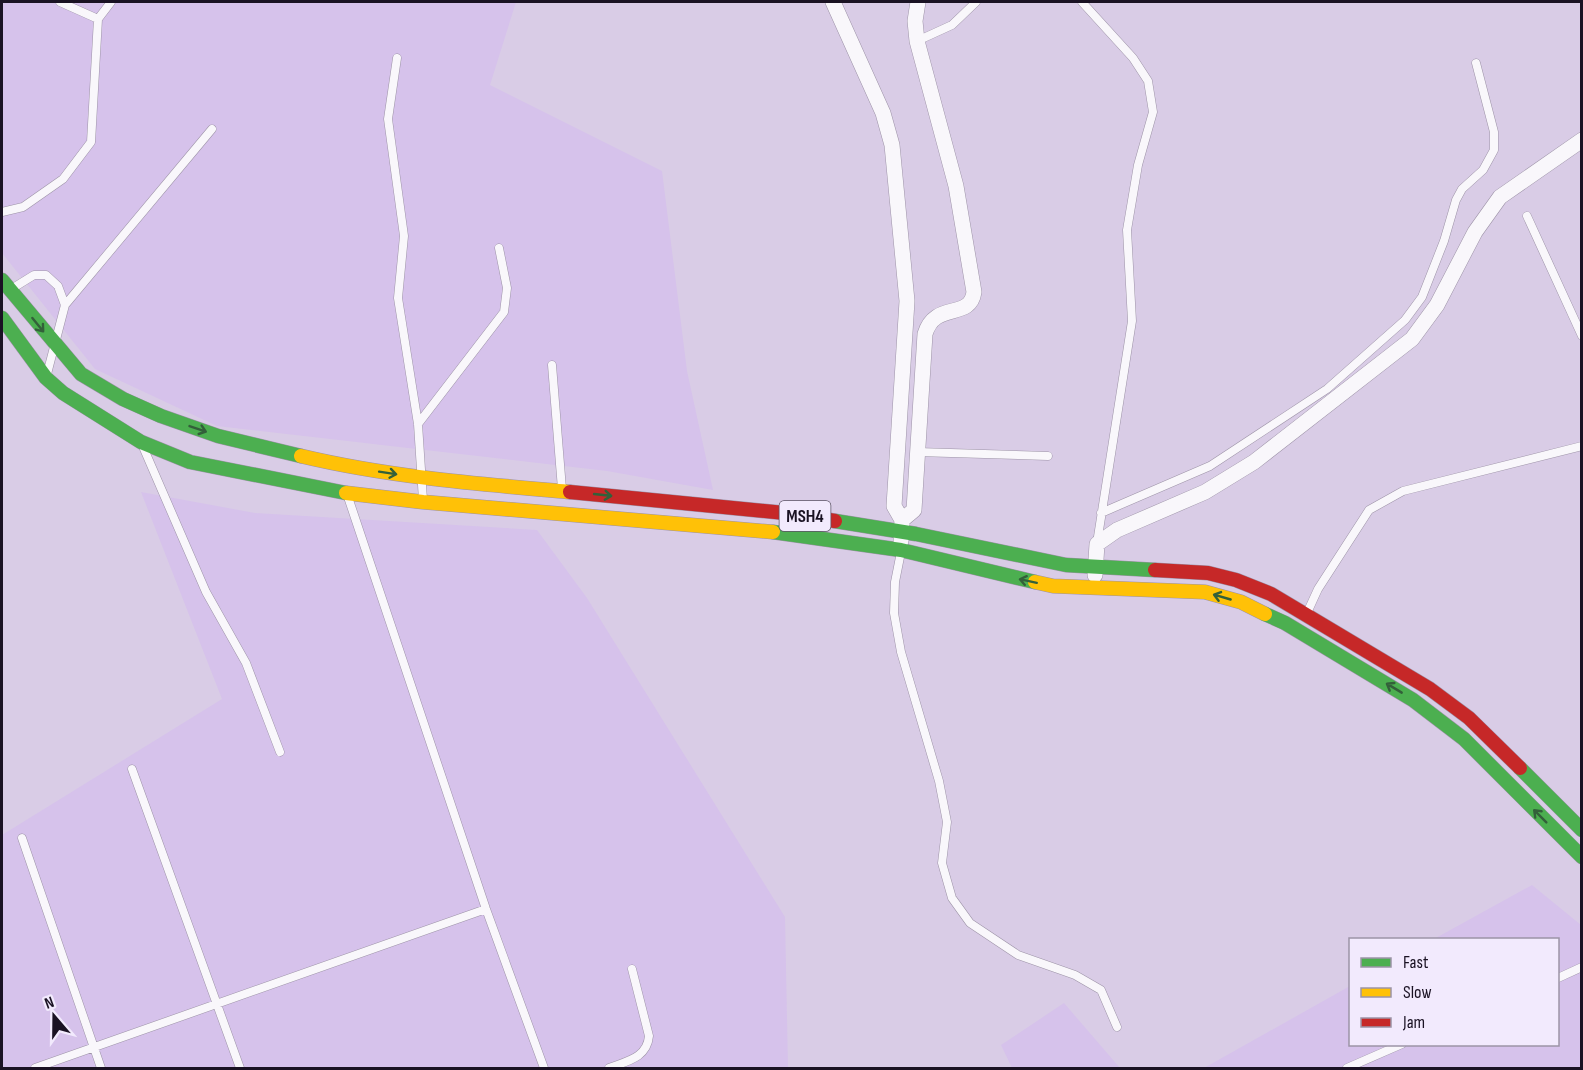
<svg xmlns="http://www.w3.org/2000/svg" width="1583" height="1070" font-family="'Sofia Sans Condensed',sans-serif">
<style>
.built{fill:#d6c2eb}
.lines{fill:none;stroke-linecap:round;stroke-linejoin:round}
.lane-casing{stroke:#9d93a7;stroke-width:9}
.street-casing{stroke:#9d93a7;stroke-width:16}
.fast-casing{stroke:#9d93a7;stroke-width:15}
.slow-casing{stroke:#9d93a7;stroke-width:15}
.jam-casing{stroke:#9d93a7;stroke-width:15}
.lane{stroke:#f9f7fb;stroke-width:8}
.street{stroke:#f9f7fb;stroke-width:15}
.fast{stroke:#4caf50;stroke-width:14}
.slow{stroke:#ffc107;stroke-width:14}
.jam{stroke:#c62828;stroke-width:14}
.oneway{stroke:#33603a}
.labels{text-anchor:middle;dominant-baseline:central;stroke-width:5;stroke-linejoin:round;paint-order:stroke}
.shield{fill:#f2eafd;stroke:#5b5364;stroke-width:1.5}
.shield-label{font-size:18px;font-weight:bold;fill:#1a1223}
</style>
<rect width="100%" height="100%" fill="#d9cce6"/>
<!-- built -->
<path class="built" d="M2 2H516L490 85 662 171 687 371 713 490 607 471 217 426 95 369 2 253Z
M141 492 255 513 537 530 587 598 785 917 788 1068H2V835L222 699Z
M1532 885 1581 925V1068H1204L1350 986V1044H1558V940L1434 939Z
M1064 1003 1120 1068H1012L1001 1045Z"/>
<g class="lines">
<defs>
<path id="lane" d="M60 2 98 19
M1082 2 1133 58 1148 81 1153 112 1138 165 1127 230 1132 321 1097 543
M917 41 952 25 976 2
M397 58 388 119 404 236 398 298 418 424 423 500
M2 212 23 207 63 179 91 142 98 19 111 2
M1527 216 1582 336
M13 288 34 275H46L58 286 65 305
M552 365 562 489
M47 374 65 305 212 129
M418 424 504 312 507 288 499 248
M144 449 206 592 246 663 280 752
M917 452 1048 456
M348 497 486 909 544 1068
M1101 513 1210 466 1327 389 1405 320 1422 297 1444 241 1456 200 1462 189 1483 170 1494 150V132L1476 63
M901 552 895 582 894 613 901 652 939 781 947 822 942 863 952 898 970 923 1018 955 1075 975 1101 990 1117 1027
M1307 613 1318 589 1369 510 1403 491 1582 446
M132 769 240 1068
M22 838 101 1068
M1558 978 1582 967
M35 1068 486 909
M609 1068C627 1061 647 1058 649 1036L632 969
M1347 1068 1402 1044"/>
<path id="street" d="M833 2 883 113 892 145 907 301 894 506 902 520 901 541
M902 520 914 510 925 334C935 300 970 321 974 292L956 186 917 41 915 21 918 2
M1095 575 1097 544 1117 530 1205 492 1254 462 1412 339 1437 305 1475 232 1500 197 1582 140"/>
<path id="fast" d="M2 280 81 374 123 399 161 416 218 436 301 456
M2 318 46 378 63 393 141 442 190 462 346 493
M835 521 916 534 1066 565 1155 570
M773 532 901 550 1035 582
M1265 614 1285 623 1413 700 1464 739 1582 857
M1520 768 1582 830"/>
<path id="slow" d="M301 456C389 477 479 484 570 492
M346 493 423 502 773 532
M1035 582 1053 586 1205 592 1241 602 1265 614"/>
<path id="jam" d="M570 492 795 514 835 521
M1155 570 1208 573 1236 580 1271 594 1430 689 1469 718 1520 768"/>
</defs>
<!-- lane casing -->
<use href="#lane" class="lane-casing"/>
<!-- street casing -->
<use href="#street" class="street-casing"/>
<!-- fast casing -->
<use href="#fast" class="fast-casing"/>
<!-- slow casing -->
<use href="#slow" class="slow-casing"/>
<!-- jam casing -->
<use href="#jam" class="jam-casing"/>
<!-- lane -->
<use href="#lane" class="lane"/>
<!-- street -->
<use href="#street" class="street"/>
<!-- fast -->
<use href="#fast" class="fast"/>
<!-- slow -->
<use href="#slow" class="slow"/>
<!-- jam -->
<use href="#jam" class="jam"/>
</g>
<!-- one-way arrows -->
<defs><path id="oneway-shaft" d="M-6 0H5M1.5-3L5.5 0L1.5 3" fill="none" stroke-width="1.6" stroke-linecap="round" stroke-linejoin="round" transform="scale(1.5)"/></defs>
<g class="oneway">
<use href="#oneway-shaft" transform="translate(38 325) rotate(51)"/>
<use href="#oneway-shaft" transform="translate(198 429) rotate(19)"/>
<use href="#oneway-shaft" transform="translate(388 473) rotate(9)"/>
<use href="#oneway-shaft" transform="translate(603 495) rotate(6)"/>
<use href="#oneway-shaft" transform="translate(1028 581) rotate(-168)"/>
<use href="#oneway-shaft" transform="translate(1222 597) rotate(-164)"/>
<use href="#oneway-shaft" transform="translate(1394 688) rotate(-149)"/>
<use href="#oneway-shaft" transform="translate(1540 816) rotate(-135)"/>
</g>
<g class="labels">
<!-- shield labels -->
<rect class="shield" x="779.5" y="501" width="51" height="30" rx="4.5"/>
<g class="shield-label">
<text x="805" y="516">MSH4</text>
</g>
</g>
<!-- border -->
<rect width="1583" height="1070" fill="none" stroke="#1a1223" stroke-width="6"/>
<!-- legend -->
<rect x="1349" y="938" width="210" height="108" fill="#f2eafd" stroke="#9c94a6" stroke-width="1.5"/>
<rect x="1361" y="958" width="30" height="9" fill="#4caf50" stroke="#9c94a6" stroke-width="1.5"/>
<text x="1403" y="968" font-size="18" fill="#1a1223">Fast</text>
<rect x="1361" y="988" width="30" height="9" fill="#ffc107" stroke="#9c94a6" stroke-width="1.5"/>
<text x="1403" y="998" font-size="18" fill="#1a1223">Slow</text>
<rect x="1361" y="1018" width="30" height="9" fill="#c62828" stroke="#9c94a6" stroke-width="1.5"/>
<text x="1403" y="1028" font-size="18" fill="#1a1223">Jam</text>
<!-- north arrow -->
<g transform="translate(54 1016) rotate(340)" stroke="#f2eafd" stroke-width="4.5" paint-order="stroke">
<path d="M0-4.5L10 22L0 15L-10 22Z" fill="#1a1223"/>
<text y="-9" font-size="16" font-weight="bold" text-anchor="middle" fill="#1a1223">N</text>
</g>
</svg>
